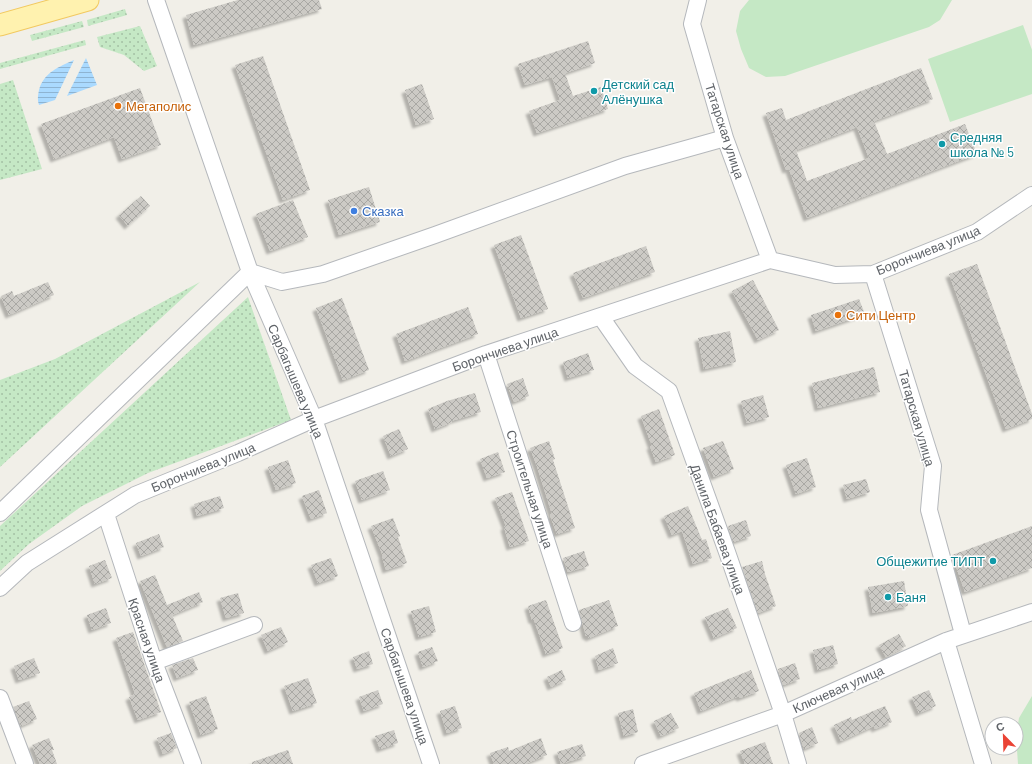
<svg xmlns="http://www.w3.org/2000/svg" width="1032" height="764" font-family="Barlow,sans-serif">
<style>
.green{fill:url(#green-dots)}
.pitch{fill:#c5e8c5}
.water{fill:url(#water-rules)}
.building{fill:url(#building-cross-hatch);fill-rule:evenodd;filter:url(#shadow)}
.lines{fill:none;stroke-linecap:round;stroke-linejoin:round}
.minor-casing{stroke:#b5b8bc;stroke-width:18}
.major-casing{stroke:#f2c960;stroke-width:23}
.minor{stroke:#fff;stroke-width:16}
.major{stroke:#fff2af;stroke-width:21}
.culture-dot{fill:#0f9aa8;stroke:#fff;stroke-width:1.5}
.food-dot{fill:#e8710a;stroke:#fff;stroke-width:1.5}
.shop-dot{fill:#3f7fe0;stroke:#fff;stroke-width:1.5}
.labels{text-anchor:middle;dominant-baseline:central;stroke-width:3;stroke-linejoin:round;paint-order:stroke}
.culture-label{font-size:13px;fill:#0d838f;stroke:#fff;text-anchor:start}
.food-label{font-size:13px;fill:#c56008;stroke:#fff;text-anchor:start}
.street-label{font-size:13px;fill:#5f6368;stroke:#fff}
.shop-label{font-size:13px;fill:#366cbe;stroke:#fff;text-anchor:start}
</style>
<defs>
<pattern id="green-dots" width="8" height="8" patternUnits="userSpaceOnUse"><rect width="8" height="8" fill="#c5e8c5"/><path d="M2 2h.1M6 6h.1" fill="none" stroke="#a3c0a4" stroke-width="1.8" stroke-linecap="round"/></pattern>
<pattern id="water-rules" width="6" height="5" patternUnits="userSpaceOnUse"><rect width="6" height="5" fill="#aadaff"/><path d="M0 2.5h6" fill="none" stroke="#8eb4d2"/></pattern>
<pattern id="building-cross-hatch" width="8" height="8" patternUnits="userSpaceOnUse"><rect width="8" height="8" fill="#cccac5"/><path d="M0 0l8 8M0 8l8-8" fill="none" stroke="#a9a8a4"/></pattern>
<filter id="shadow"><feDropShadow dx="-3.5" dy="3.5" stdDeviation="1" flood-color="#0004"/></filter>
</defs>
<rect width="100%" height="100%" fill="#f1efe8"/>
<!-- green -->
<path class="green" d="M125 9 127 15 88 26 87 20Z
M82 21 84 27 32 41 30 35Z
M140 26 157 66 144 71 124 55 100 47 97 37Z
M85 40 86 45 0 69V63Z
M13 80 42 169 0 180V84Z
M200 282 0 467V380L55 359Z
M248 297 291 420 148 473 82 506 29 544 0 571V526Z"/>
<!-- pitch -->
<path class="pitch" d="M749 0H952L940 20 929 27 785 76 766 77 749 68 741 49 736 31 740 11Z
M1023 25 1032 50V94L950 122 928 59Z
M1032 696V764H1018L1016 736 1019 718Z"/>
<!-- water -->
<path class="water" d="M86 58 97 85 67 96Z
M74 60 55 100 39 105C37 100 38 95 39 90 44 72 59 67 74 60Z"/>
<!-- building -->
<path class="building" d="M238 0H319L322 9 194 45 186 15Z
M588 41 595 63 565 73 573 96 601 87 608 109 537 133 529 111 560 100 552 77 525 85 518 64Z
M263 56 310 190 283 200 235 65Z
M921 68 933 99 874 121 887 154 965 124 977 154 807 218 789 169 786 170 766 113 782 108 786 120ZM857 127 869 158 807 181 796 150Z
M422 84 434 119 416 125 405 90Z
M140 88 161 145 122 159 114 137 54 159 41 124Z
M369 187 380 222 339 235 328 200Z
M141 196 150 206 128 226 119 215Z
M293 200 308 237 270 251 256 214Z
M521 235 548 309 521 318 494 245Z
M646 246 655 272 583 298 573 273Z
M977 264 1032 414V419L1006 429 949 274Z
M753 280 779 330 758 340 732 291Z
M48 282 54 295 9 315 1 296 12 291 14 296Z
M342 298 369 370 343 380 316 308Z
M859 299 865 314 816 331 811 315Z
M468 307 478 334 405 361 396 334Z
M730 331 736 362 704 369 698 338Z
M588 353 594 370 568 378 563 362Z
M874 367 880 392 818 408 812 383Z
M523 378 529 396 514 402 507 384Z
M475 393 481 412 451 421 452 422 435 429 428 409 447 401Z
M763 395 769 417 747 423 741 401Z
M659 409 675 455 656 462 650 446H652L641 416Z
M399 429 408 449 391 456 383 436Z
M549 441 555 459 553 460 575 528 557 534 550 515 552 514 537 466 530 448Z
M723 441 734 469 714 477 703 448Z
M498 452 505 472 487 478 480 459Z
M807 458 816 487 796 494 786 465Z
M288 460 296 483 276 490 268 467Z
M383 471 390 490 362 500 355 481Z
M866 479 870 492 847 499 843 485Z
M319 490 327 513 311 519 302 496Z
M512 492 529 541 510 547 504 527 506 526 495 498Z
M220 496 224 508 197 516 194 504Z
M688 506 702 540 706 539 712 558 693 564 682 531 672 535 664 516Z
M393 518 400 536 398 537 407 563 386 570 382 556H383L371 526Z
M746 520 751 536 733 542 728 526Z
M1032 526V568L965 592 952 555Z
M159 534 164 547 141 556 136 543Z
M584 551 589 566 568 572 563 558Z
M331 558 338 576 318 583 311 565Z
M105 560 112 578 95 584 89 566Z
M762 561 765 574 776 606 758 613 742 567Z
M155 575 167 605 199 592 203 602 172 615 183 641 167 647 140 581Z
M904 581 908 606 873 613 868 587Z
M238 593 244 613 226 618 220 598Z
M546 600 563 648 546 654 534 620H532L528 606Z
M609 600 618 626 589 638 588 636H586L579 610Z
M429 606 436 632 419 637 411 611Z
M106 608 111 623 92 630 87 615Z
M728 608 737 628 714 638 705 617Z
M281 627 288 642 268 651 261 635Z
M133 632 161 712 138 720 129 697 135 694 116 638Z
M899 634 906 646 886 657 879 645Z
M833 645 838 664 818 670 813 650Z
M432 647 438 661 423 667 418 652Z
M613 648 618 663 599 670 595 656Z
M369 651 373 664 357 669 353 657Z
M34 658 40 673 19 680 14 666Z
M193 658 198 670 177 678 172 665Z
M795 663 800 679 783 685 778 669Z
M562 670 566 680 551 687 547 677Z
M751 670 759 691 740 698 739 696 701 711 694 693Z
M308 678 317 703 293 711 284 686Z
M378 690 383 704 364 711 359 697Z
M929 690 936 706 919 713 912 697Z
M206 696 218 729 201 735 189 702Z
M29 701 37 719 21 726 13 707Z
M455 706 462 728 447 733 440 711Z
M885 706 892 722 875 729 874 726 841 741 834 725 851 717 852 720Z
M633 709 638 732 624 736 618 713Z
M671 713 679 728 661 736 654 721Z
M812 727 818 743 804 749 799 733Z
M394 730 398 743 380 749 375 736Z
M171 733 177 748 163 754 157 738Z
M49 738 54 750H52L57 764H40L32 745Z
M541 738 547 755 525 764H494L490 753 508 747 509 751Z
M765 742 773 764H745L740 751Z
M582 744 586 756 561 764 557 752Z
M288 750 293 764H252V762Z"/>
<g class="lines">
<defs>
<path id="minor" d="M156 0 250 272 314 419 431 764
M698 0 692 24 725 138 770 260
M873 274 933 466 929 510 963 634
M601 317 635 366 669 391 727 552 783 714 798 764
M486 354 573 623
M0 513 250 272 282 282 323 274 435 235 625 166 725 138
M106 514 154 662 193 764
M0 588 27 563 135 495 238 453 314 419 486 354 770 260 835 275 873 274 977 232 1032 195
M946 641 983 764
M154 662 254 625
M0 698 25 764
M643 764 783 714 946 641 1032 612"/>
<path id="major" d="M0 25 88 0"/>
</defs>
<!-- minor casing -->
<use href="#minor" class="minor-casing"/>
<!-- major casing -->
<use href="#major" class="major-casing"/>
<!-- minor -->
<use href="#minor" class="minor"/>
<!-- major -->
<use href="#major" class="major"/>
</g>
<!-- markers -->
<g class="culture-dot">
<circle cx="594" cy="91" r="4"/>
<circle cx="942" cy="144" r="4"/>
<circle cx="993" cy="561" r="4"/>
<circle cx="888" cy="597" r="4"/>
</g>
<g class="food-dot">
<circle cx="118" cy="106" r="4"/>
<circle cx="838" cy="315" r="4"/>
</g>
<circle class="shop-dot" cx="354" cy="211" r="4"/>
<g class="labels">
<!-- culture labels -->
<g class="culture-label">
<text x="602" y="84">Детский сад<tspan x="602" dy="15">Алёнушка</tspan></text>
<text x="950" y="137">Средняя<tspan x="950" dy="15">школа № 5</tspan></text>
<text x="985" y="561" text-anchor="end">Общежитие ТИПТ</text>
<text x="896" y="597">Баня</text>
</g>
<!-- food labels -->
<g class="food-label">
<text x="126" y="106">Мегаполис</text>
<text x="846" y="315">Сити Центр</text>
</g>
<!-- street labels -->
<g class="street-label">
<text transform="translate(725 131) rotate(72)">Татарская улица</text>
<text transform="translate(928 250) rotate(-22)">Борончиева улица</text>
<text transform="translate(505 349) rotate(-19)">Борончиева улица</text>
<text transform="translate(296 381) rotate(67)">Сарбагышева улица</text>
<text transform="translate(917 418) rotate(74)">Татарская улица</text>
<text transform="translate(203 467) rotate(-22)">Борончиева улица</text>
<text transform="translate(530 489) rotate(72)">Строительная улица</text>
<text transform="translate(718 529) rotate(70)">Данила Бабаева улица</text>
<text transform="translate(147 640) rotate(71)">Красная улица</text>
<text transform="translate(405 686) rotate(71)">Сарбагышева улица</text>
<text transform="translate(838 689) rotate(-24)">Ключевая улица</text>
</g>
<!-- shop labels -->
<g class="shop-label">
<text x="362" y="211">Сказка</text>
</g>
</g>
<!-- north arrow -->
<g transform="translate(1004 736) rotate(337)"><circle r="19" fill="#ffffff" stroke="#bfc1c3"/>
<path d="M0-3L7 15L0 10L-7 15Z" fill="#ea4335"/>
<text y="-6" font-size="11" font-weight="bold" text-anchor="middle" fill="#5f6368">С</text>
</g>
</svg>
